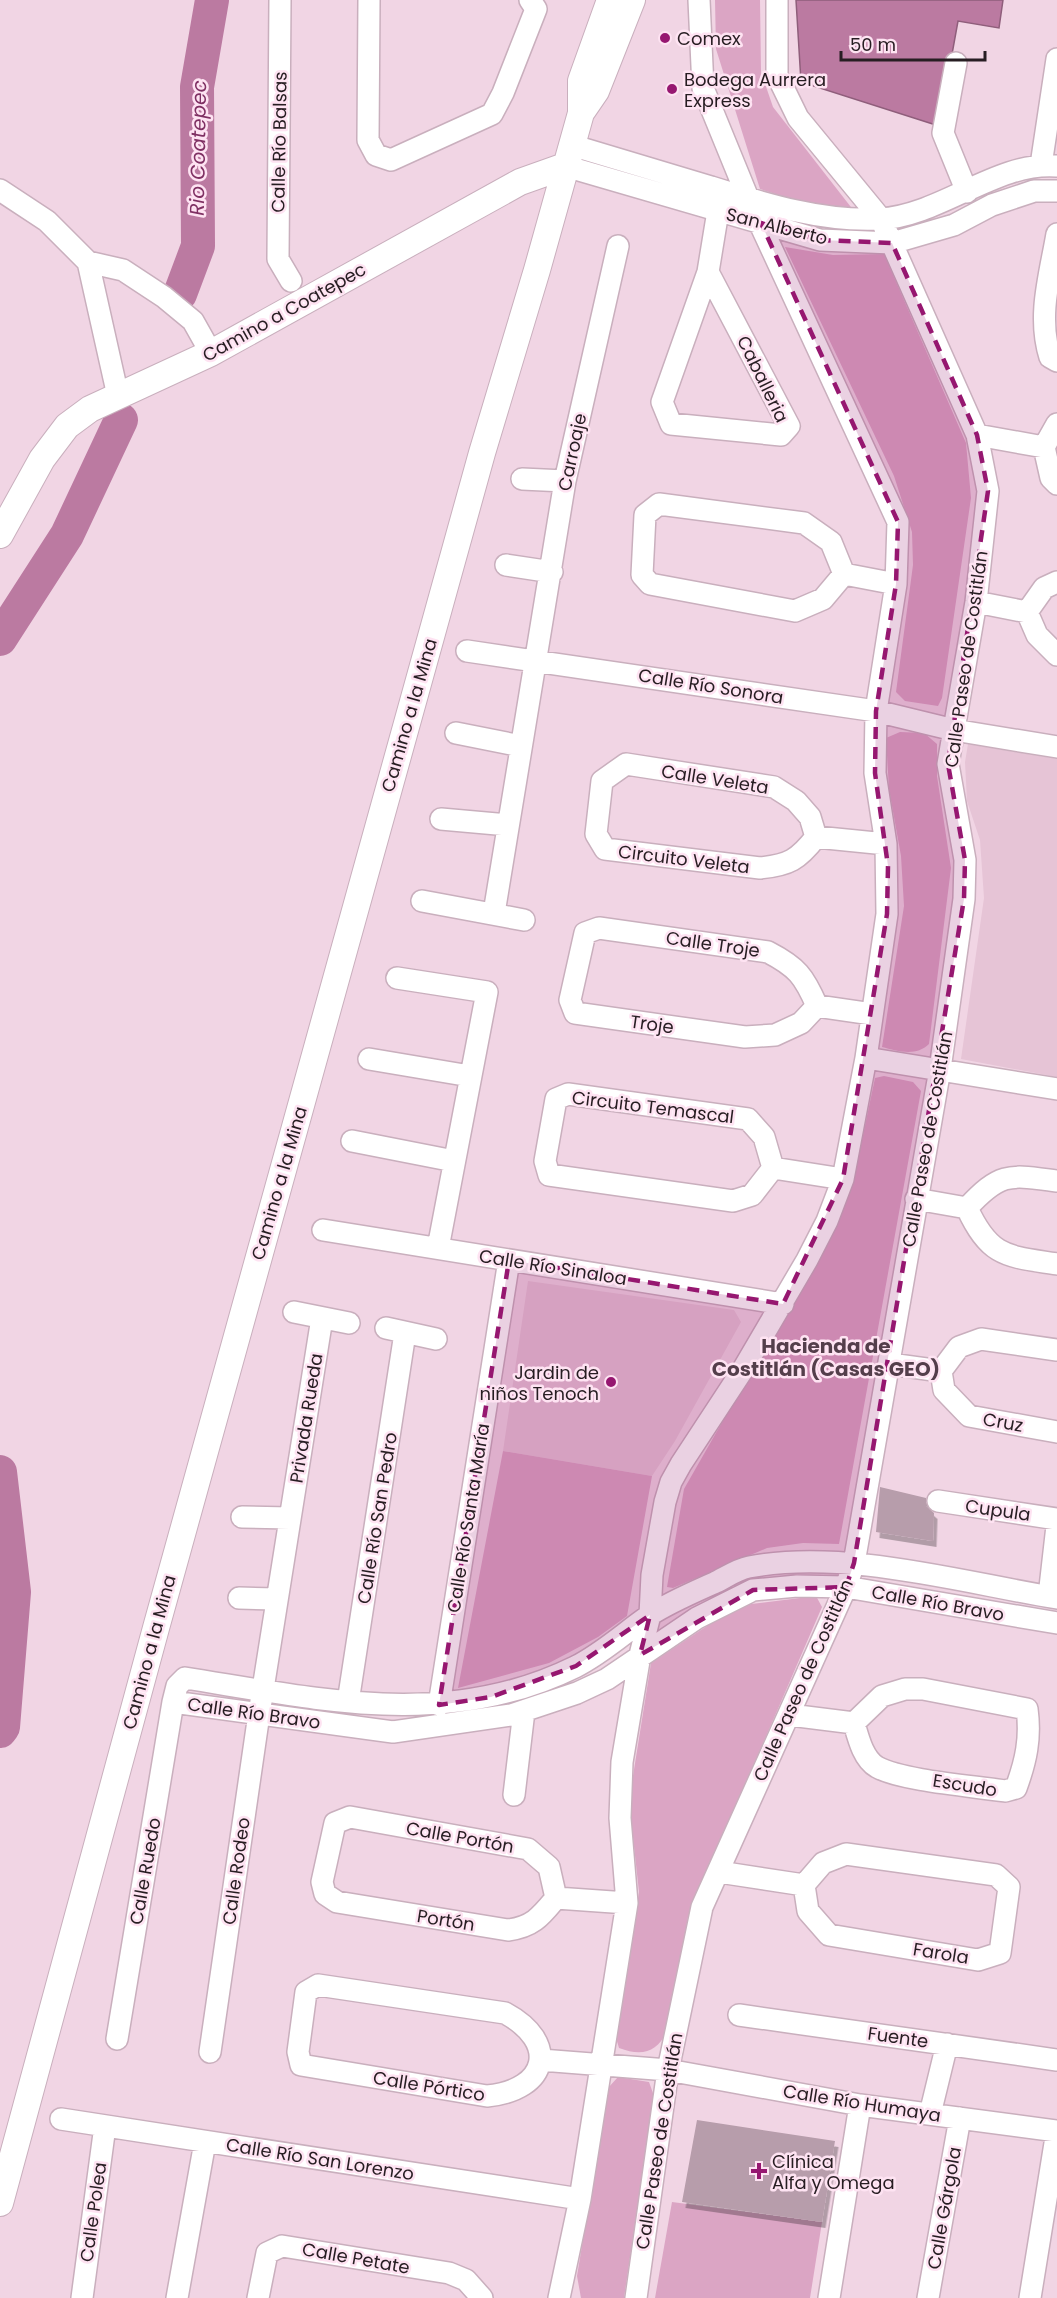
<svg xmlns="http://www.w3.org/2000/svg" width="1057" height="2298" font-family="Poppins,sans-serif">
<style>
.built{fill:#e6c4d6}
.green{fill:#dba5c4}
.water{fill:#bb7aa1;stroke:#8f5e7b;stroke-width:1.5}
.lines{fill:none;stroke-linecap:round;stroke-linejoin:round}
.river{stroke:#bb7aa1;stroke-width:34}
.building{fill:#b79dab;filter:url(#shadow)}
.minor-casing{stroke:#c9afbd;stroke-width:24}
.major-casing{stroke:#c9afbd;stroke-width:28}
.minor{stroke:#fff;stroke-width:21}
.major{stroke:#fff;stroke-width:26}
.marked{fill:#961770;fill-opacity:0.2;stroke:#961770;stroke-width:4.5;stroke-dasharray:12 8;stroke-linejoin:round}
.poi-dot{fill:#961770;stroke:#fee3f2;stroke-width:2}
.labels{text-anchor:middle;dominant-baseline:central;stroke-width:5;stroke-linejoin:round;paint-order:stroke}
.poi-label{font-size:18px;fill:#271d22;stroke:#fee3f2;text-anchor:start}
.street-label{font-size:18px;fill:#271d22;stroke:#fee3f2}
.water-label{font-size:20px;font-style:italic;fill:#7f3063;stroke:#fee3f2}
.neighbourhood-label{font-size:20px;font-weight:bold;fill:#543e4b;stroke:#fee3f2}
</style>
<defs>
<filter id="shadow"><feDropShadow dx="3.5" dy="6" stdDeviation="0" flood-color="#0004"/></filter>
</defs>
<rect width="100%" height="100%" fill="#f1d5e4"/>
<!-- built -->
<path class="built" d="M968 744 1057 759V1077L961 1059 984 898 980 840 967 801 965 762Z
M528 1281 734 1310 741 1322 675 1441 652 1476 503 1451Z"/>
<!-- green -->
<path class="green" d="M715 0H760L761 72 773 107 854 211 804 203 760 189 716 49Z
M785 247 833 255 884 254 966 443 971 498 942 698 938 706 905 701 896 692 913 565 912 532 894 476Z
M900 732 924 733 937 744V776L951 868 929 1044C916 1057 897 1051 882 1047L904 906 901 856 889 789 886 738Z
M884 1076 913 1082 921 1091 839 1544 803 1543 767 1548 673 1588 667 1587 684 1489 834 1226 858 1159 875 1078Z
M503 1451 652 1476 627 1616 598 1637 549 1663 458 1688Z
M816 1596 822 1607 688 1917 668 2029C658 2052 643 2057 619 2048L616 2038 639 1892 629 1801 651 1663 713 1622 751 1604Z
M618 2077 649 2082 654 2096 624 2298H581L577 2276 608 2088Z
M672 2202 822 2222 810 2298H655Z"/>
<!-- water -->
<path class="water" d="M796 0H1003L999 28 958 21 939 126 801 82Z"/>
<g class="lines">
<!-- river -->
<path class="river" d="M180 294 198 246 197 87 212 0
M0 639 67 535 121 420
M0 1472 14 1592 3 1727 0 1731"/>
</g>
<!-- building -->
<path class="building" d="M880 1487 926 1498V1506L934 1513 933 1541 876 1532Z
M697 2120 835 2141 822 2222 682 2202Z"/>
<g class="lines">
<defs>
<path id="minor" d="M280 0 278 259 291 281
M369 0 368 140 376 155 391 160 492 114 503 93 536 9 530 0
M956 63 943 133 967 192
M571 145C618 159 664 173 711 187 765 204 822 222 880 219 940 216 997 161 1057 166
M1041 165 1057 59
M565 166 820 240 892 243 954 225 992 205 1034 191H1057
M0 190 47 221 88 262 118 396
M1057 234C1050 275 1037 316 1050 357L1057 361
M88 262 123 270 164 297 193 321 211 353
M708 272 789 426 781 435 671 424 662 402 708 272 718 211
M1057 424 1044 447 1051 478 1057 484
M977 435 1044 447
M522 479 565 481
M659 504 804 523 831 542 844 574 823 599 795 611 650 584 642 575 645 515Z
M506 565 552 572
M844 574 896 584
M1057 582 1044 588 1027 612 1037 635 1057 655
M976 602 1027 612
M467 651 876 711 954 730 1057 747
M456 733 521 746
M626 764 774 787 796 801 810 817 816 837C798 860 789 865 760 868L605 849 596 834 602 781Z
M441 819 508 825
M816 837 886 844
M422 901 524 920
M494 913 565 481 618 246
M599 928 768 952C797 967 804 976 817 1006L801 1023 775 1035 745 1037 575 1013 570 1000 585 933Z
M397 978 487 992 438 1248
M817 1006 872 1014
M866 1058 1057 1089
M369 1059 470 1076
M568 1094 748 1119 764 1137 773 1168 752 1195 733 1201 549 1175 545 1161 556 1099Z
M352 1141 454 1161
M773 1168 843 1179
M916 1199 967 1208
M967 1208C990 1258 1007 1256 1057 1264
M967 1208C1001 1171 1010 1175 1057 1181
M323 1230 783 1304
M294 1312 349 1323
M386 1328 436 1339
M1057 1350 981 1339 959 1347 941 1371 944 1390 969 1416 1057 1432
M890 1364 941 1371
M938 1501 1057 1519
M242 1517 290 1518
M1049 1596 1057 1526
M239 1598 277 1599
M905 1689H923L1027 1709C1031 1738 1026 1761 1016 1788L1005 1791C973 1786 903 1781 877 1767 863 1759 858 1737 854 1723L882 1696Z
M173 1702 393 1732 511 1715 577 1693 607 1679 697 1618 753 1590 797 1586 846 1587 1057 1623
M348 1702 405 1333
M439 1705 509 1260
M790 1715 854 1723
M514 1795 524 1711
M350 1817 528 1849 549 1867 556 1898C541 1916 533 1927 508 1930L337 1902 325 1894 322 1882 335 1823Z
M846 1854 996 1875 1009 1887 1000 1953 978 1960 829 1935 808 1911 804 1885 823 1863Z
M719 1872 804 1885
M556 1898 627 1903
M318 1985 505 2013C559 2042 549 2090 487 2096L301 2065 298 2052 306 1992Z
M739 2015 1057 2060
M117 2039 173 1702 177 1686 185 1678C319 1699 447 1730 575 1667 603 1653 625 1632 650 1615 670 1602 694 1592 716 1582 726 1577 738 1569 749 1567 845 1549 960 1582 1057 1598
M210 2052 259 1714 322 1318
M541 2060 668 2070 860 2105 1057 2131
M930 2114 947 2044
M61 2119 580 2199
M82 2298 105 2126
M177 2298 205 2142
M258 2298 267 2253 282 2246 449 2273 466 2280 482 2298
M559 2298 580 2199 627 1903 620 1818 622 1762 640 1655 650 1615 652 1575 665 1502 671 1482 681 1464 742 1371 807 1260 827 1221 843 1179 866 1058 887 914 886 844 875 773 876 711 896 584 898 522 748 198 703 88 699 0
M636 2298 668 2070 702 1907 846 1587 854 1563 940 1069 964 899 965 860 948 764 976 602 988 491 977 435 881 219 798 118 777 75V0
M829 2298 860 2105
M928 2298 960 2118
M1030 2298 1057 2131"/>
<path id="major" d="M583 110 596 91 632 0
M0 535 42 459 67 426 90 409 211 353 520 182 565 166
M0 2203 156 1628 482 453 537 270 581 113V81L610 0"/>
</defs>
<!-- minor casing -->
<use href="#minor" class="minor-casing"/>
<!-- major casing -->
<use href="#major" class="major-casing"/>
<!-- minor -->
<use href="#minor" class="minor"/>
<!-- major -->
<use href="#major" class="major"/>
</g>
<!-- marked area -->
<path class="marked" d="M761 223 820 240 892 243 977 435 988 491 948 764 965 860 964 899 854 1563 846 1587 753 1590 640 1655 650 1615 576 1666 491 1697 439 1705 509 1260 783 1304 843 1179 887 914 888 866 875 773 876 711 896 584 898 522Z"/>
<!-- markers -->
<g class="poi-dot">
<circle cx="665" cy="38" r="6"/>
<circle cx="672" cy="89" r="6"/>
<circle cx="611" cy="1382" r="6"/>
<path d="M756 2162h6v6h6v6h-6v6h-6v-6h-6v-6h6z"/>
</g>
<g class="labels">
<!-- poi labels -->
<g class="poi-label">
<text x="677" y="38">Comex</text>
<text x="684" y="79">Bodega Aurrera<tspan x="684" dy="21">Express</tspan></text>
<text x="599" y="1372" text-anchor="end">Jardin de<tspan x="599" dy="21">niños Tenoch</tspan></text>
<text x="772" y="2161">Clínica<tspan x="772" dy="21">Alfa y Omega</tspan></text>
</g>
<!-- street labels -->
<g class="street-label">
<text transform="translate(279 142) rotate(-89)">Calle Río Balsas</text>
<text transform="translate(777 226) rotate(14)">San Alberto</text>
<text transform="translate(284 312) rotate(-29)">Camino a Coatepec</text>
<text transform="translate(763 379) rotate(64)">Caballeria</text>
<text transform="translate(572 452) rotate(-78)">Carroaje</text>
<text transform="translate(966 659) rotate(-82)">Calle Paseo de Costitlán</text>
<text transform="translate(711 686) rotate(9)">Calle Río Sonora</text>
<text transform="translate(409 715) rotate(-74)">Camino a la Mina</text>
<text transform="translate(715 779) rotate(9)">Calle Veleta</text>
<text transform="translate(684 859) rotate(7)">Circuito Veleta</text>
<text transform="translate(713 944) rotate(8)">Calle Troje</text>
<text transform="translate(652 1024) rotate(8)">Troje</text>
<text transform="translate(653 1107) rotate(7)">Circuito Temascal</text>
<text transform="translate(927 1139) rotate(-80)">Calle Paseo de Costitlán</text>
<text transform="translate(279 1183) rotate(-74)">Camino a la Mina</text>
<text transform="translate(553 1267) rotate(9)">Calle Río Sinaloa</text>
<text transform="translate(306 1418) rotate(-81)">Privada Rueda</text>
<text transform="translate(1003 1422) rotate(10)">Cruz</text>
<text transform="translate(998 1510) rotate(8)">Cupula</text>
<text transform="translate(377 1518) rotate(-81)">Calle Río San Pedro</text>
<text transform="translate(468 1518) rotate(-81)">Calle Río Santa María</text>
<text transform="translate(938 1603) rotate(10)">Calle Río Bravo</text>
<text transform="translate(149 1652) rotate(-75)">Camino a la Mina</text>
<text transform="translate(803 1680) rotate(-66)">Calle Paseo de Costitlán</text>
<text transform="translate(254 1713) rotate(8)">Calle Río Bravo</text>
<text transform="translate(965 1785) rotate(9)">Escudo</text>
<text transform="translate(460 1837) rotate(10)">Calle Portón</text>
<text transform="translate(145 1871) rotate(-80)">Calle Ruedo</text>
<text transform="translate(236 1871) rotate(-82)">Calle Rodeo</text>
<text transform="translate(446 1920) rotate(9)">Portón</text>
<text transform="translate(941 1953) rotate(9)">Farola</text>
<text transform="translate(898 2037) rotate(8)">Fuente</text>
<text transform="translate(429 2086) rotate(9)">Calle Pórtico</text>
<text transform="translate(862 2103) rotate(9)">Calle Río Humaya</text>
<text transform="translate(659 2141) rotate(-81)">Calle Paseo de Costitlán</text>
<text transform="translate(320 2159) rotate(9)">Calle Río San Lorenzo</text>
<text transform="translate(944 2208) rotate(-80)">Calle Gárgola</text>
<text transform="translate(93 2212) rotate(-82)">Calle Polea</text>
<text transform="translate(356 2258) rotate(10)">Calle Petate</text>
</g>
<!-- water labels -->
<g class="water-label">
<text transform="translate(198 148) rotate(-89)">Rio Coatepec</text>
</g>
<!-- neighbourhood labels -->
<g class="neighbourhood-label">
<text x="826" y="1346">Hacienda de<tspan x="826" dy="23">Costitlán (Casas GEO)</tspan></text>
</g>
</g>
<!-- scale -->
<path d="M841 51v9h144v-9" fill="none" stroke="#271d22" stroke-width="3"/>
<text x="850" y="51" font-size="18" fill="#271d22" stroke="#fee3f2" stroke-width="4.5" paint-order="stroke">50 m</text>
</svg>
